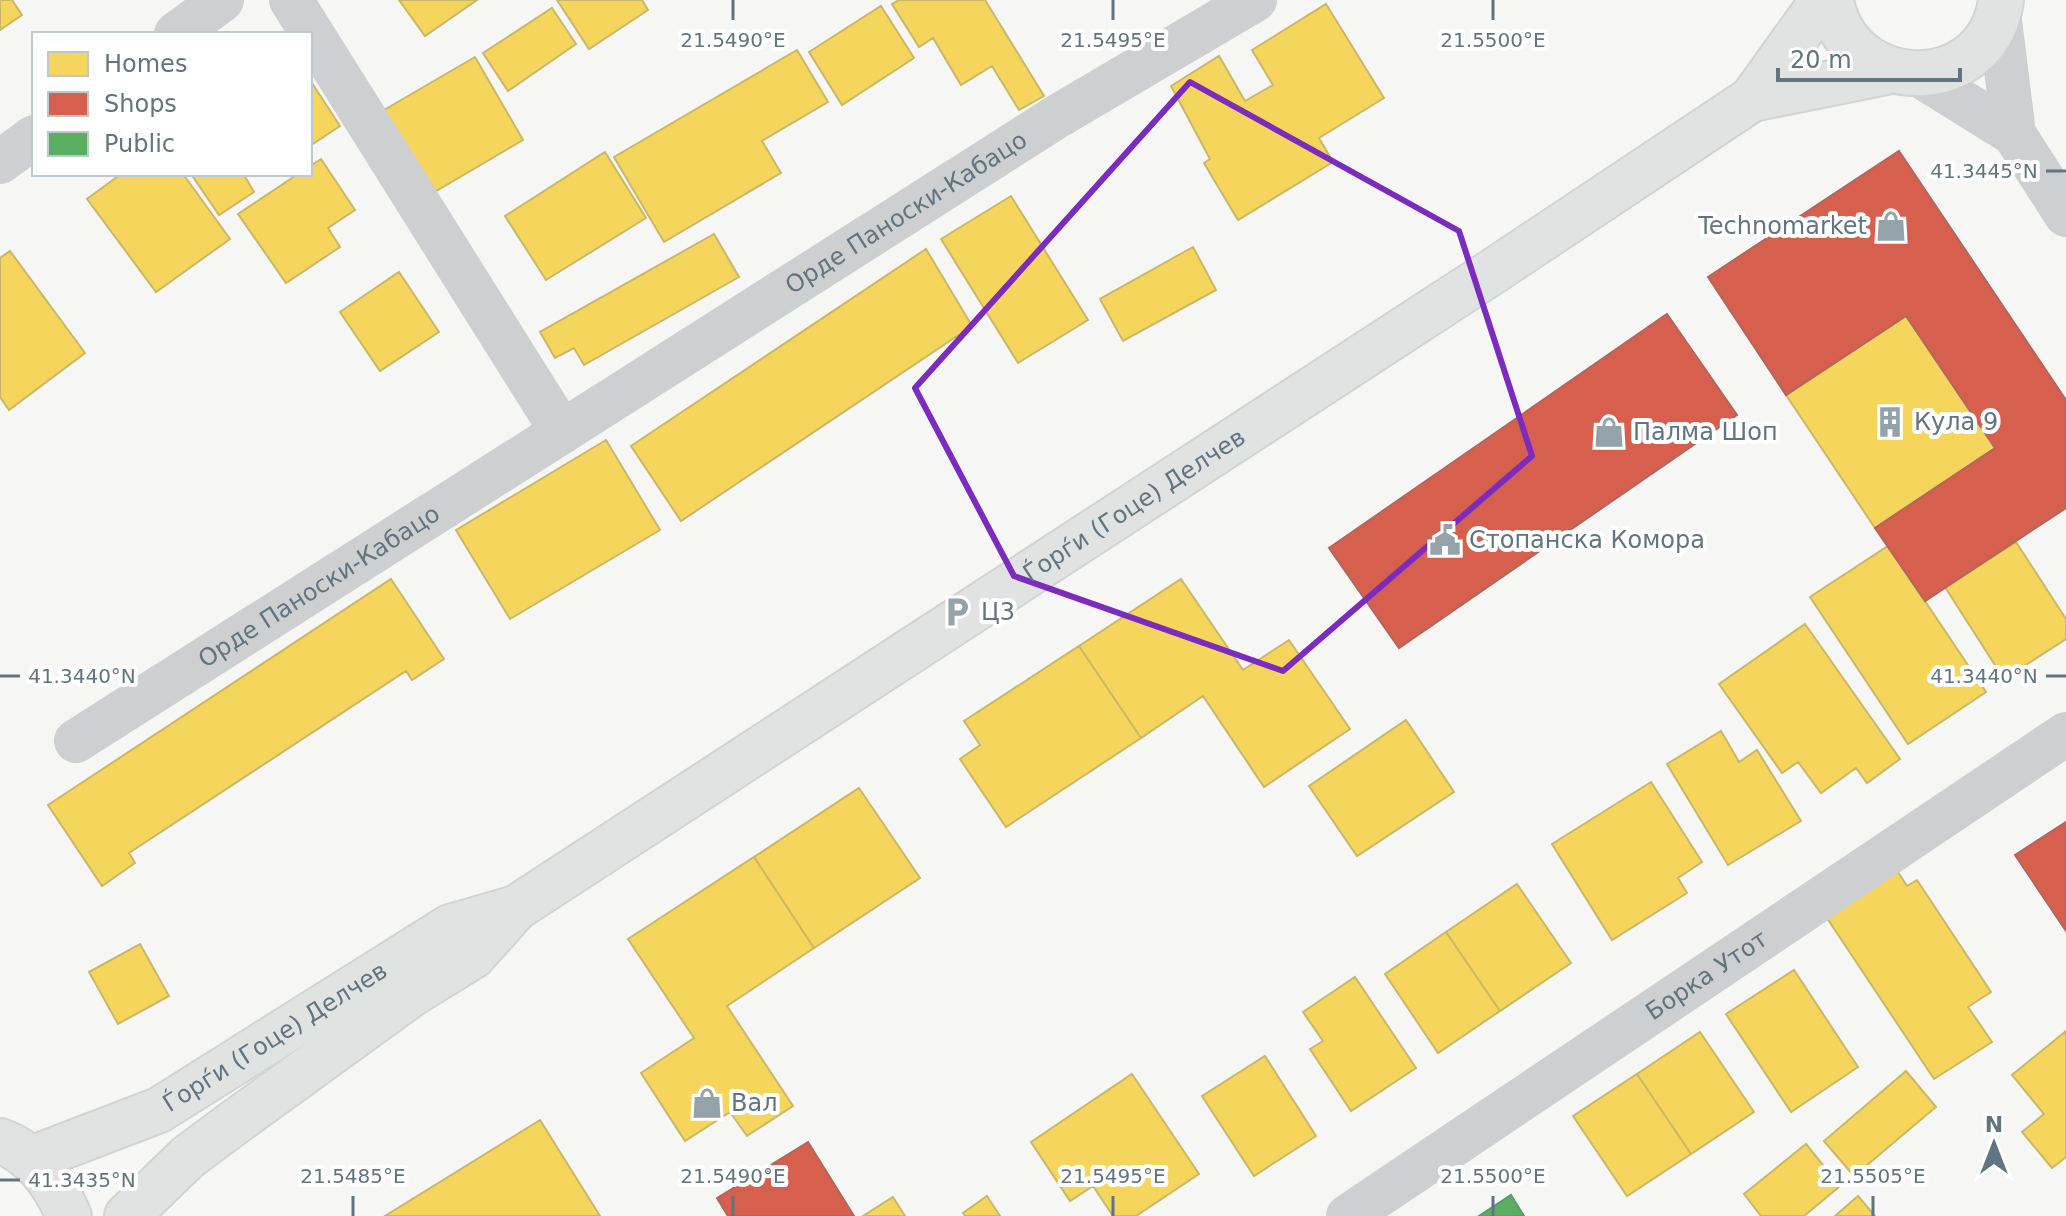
<svg xmlns="http://www.w3.org/2000/svg" width="2066" height="1216" font-family="'DejaVu Sans',sans-serif">
<style>
.homes{fill:#f6d55c;stroke:#c9b867;stroke-width:2}
.shops{fill:#d6604d;stroke:#b3665d;stroke-width:2}
.public{fill:#5aae61;stroke:#5c9d6b;stroke-width:2}
.lines{fill:none;stroke-linecap:round;stroke-linejoin:round}
.secondary-casing{stroke:#d2d4d4;stroke-width:48}
.minor{stroke:#cecfd0;stroke-width:44}
.tertiary{stroke:#cecfd0;stroke-width:44}
.secondary{stroke:#e1e2e2;stroke-width:44}
.marked{fill:none;stroke:#7b2cbf;stroke-width:6;stroke-linejoin:round}
.ticks{fill:none;stroke:#607581;stroke-width:3}
.labels{text-anchor:middle;dominant-baseline:central;stroke-width:8;stroke-linejoin:round;paint-order:stroke}
.street-label{font-size:24px;fill:#607581;stroke:#fff}
.poi-label{font-size:24px;fill:#607581;stroke:#fff;text-anchor:start}
.ticks-label{font-size:20px;text-anchor:middle;fill:#607581;stroke:#fff;stroke-width:8;stroke-linejoin:round;paint-order:stroke}
</style>
<rect width="100%" height="100%" fill="#f6f6f5"/>
<!-- homes -->
<path class="homes" d="M0 0H12L22 15 0 30Z
M399 0H477L425 36Z
M557 0H642L648 10 589 49Z
M899 0H985L1044 96 1019 110 992 66 961 85 933 38 919 47 892 4Z
M1326 4 1384 98 1319 138 1333 162 1238 220 1204 163 1210 159 1171 86 1219 56 1245 101 1273 85 1252 50Z
M881 6 914 58 842 105 809 52Z
M552 8 576 44 508 91 483 53Z
M797 50 828 102 762 141 781 173 664 242 614 157Z
M475 57 523 140 433 193 384 110Z
M310 80 340 126 310 146Z
M605 152 646 218 546 280 505 216Z
M321 159 355 210 328 228 340 247 286 283 238 214 298 174H310V166Z
M121 174H183L230 239 156 292 87 199Z
M191 174H246L244 175 254 192 219 215Z
M1011 196 1088 320 1018 363 941 239Z
M714 234 739 277 584 365 574 348 555 358 540 332Z
M1193 247 1216 290 1123 341 1100 299Z
M926 249 972 326 681 521 631 446Z
M10 251 85 353 9 410 0 397V258Z
M399 272 439 332 380 371 340 312Z
M1906 316 1995 448 1875 528 1786 395Z
M606 440 660 530 510 619 456 530Z
M2016 542 2066 619V639L2004 679 1945 587Z
M1888 546 1986 692 1908 744 1810 597Z
M391 579 444 659 412 680 406 671 129 853 135 863 102 886 48 805Z
M1181 579 1243 670 1289 640 1350 729 1264 787 1203 696 1141 738 1079 646Z
M1805 624 1900 759 1867 783 1856 768 1821 793 1798 762 1782 773 1719 684Z
M1079 646 1141 738 1006 827 960 759 980 745 964 721Z
M1406 720 1454 792 1357 856 1309 786Z
M1721 731 1739 762 1757 750 1801 821 1728 865 1667 764Z
M1651 782 1702 862 1678 878 1687 893 1612 940 1552 844Z
M859 788 920 878 814 948 754 857Z
M754 857 814 948 727 1006 793 1106 747 1136 730 1112 685 1141 641 1073 694 1038 628 939Z
M1896 869 1907 886 1917 880 1991 992 1968 1007 1992 1042 1934 1079 1825 915Z
M1517 884 1571 963 1500 1011 1446 932Z
M1446 932 1500 1011 1438 1053 1385 974Z
M140 944 169 996 118 1024 89 972Z
M1794 970 1858 1067 1791 1112 1726 1014Z
M1355 977 1416 1068 1351 1111 1310 1049 1323 1041 1303 1012Z
M2066 1031V1157L2052 1168 2022 1132 2044 1114 2012 1075Z
M1700 1032 1754 1112 1691 1154 1637 1074Z
M1265 1056 1316 1136 1254 1176 1202 1096Z
M1906 1071 1936 1107 1854 1176 1824 1141Z
M1132 1074 1199 1174 1136 1216H1113L1093 1186 1070 1201 1031 1142Z
M1637 1074 1691 1154 1627 1196 1573 1116Z
M540 1120 600 1216H385Z
M1806 1144 1840 1186 1804 1216H1761L1744 1194Z
M987 1196 1000 1216H965L963 1213Z
M1858 1196 1875 1216H1835Z
M893 1197 905 1216H863Z"/>
<!-- shops -->
<path class="shops" d="M1899 151 2066 400V508L1925 601 1875 528 1995 448 1906 316 1786 395 1708 277Z
M1667 314 1737 415 1399 648 1329 548Z
M2066 822V931L2015 855Z
M808 1142 854 1216H728L717 1198Z"/>
<!-- public -->
<path class="public" d="M1511 1195 1524 1216H1479Z"/>
<g class="lines">
<defs>
<g id="secondary">
<path d="M1831 0C1848 97 1988 98 2001 0"/>
<path d="M1752 99 1891 71"/>
<path d="M0 1141C34 1153 55 1184 69 1216"/>
<path id="s3" d="M31 1159 159 1110 450 927 516 908"/>
<path id="s4" d="M127 1216 188 1157 231 1125 413 993 473 956 516 908 1486 276 1752 99 1823 0"/>
</g>
</defs>
<!-- secondary casing -->
<use href="#secondary" class="secondary-casing"/>
<!-- minor -->
<g class="minor">
<path d="M291 0 562 432"/>
<path d="M176 34 222 0"/>
<path d="M0 162 34 137"/>
<path id="s1" d="M76 741 1058 116 1255 0"/>
<path id="s2" d="M1348 1216 2066 734"/>
</g>
<!-- tertiary -->
<path class="tertiary" d="M1999 12 2014 134
M1919 75 2014 134 2066 215"/>
<!-- secondary -->
<use href="#secondary" class="secondary"/>
</g>
<!-- marked area -->
<path class="marked" d="M1190 82 1459 231 1532 456 1283 671 1014 576 915 388Z"/>
<!-- ticks -->
<path class="ticks" d="M733 0V20M1113 0V20M1493 0V20M2046 171H2066M0 676H20M2046 676H2066M0 1180H20M353 1196V1216M733 1196V1216M1113 1196V1216M1493 1196V1216M1873 1196V1216"/>
<!-- icons -->
<defs>
<symbol id="shop-bare" viewBox="-9 -9 18 18"><path d="M-5-2.5h2.3a2.7 3.5 0 0 1 5.4 0H5L5.5 6h-11ZM-1.5-2.5h3a1.5 2.3 0 0 0-3 0Z" fill="#94a2aa" stroke="#fff" stroke-width="2.5" paint-order="stroke"/></symbol>
<symbol id="building-bare" viewBox="-9 -9 18 18"><path d="M-4-6H4V6H1V3H-1V6H-4ZM-2.5-4.3h1.7v1.8h-1.7ZM.8-4.3h1.7v1.8H.8ZM-2.5-1h1.7V.8h-1.7ZM.8-1h1.7V.8H.8Z" fill="#94a2aa" stroke="#fff" stroke-width="2.5" paint-order="stroke"/></symbol>
<symbol id="civic-bare" viewBox="-9 -9 18 18"><path d="M-.6-6.5H3V-4.5H.6V-3L4-1V1h2V6H-6V1h2V-1L-.6-3ZM-1.2 2.5V6h2.4V2.5Z" fill="#94a2aa" stroke="#fff" stroke-width="2.5" paint-order="stroke"/></symbol>
<symbol id="parking-bare" viewBox="-9 -9 18 18"><path d="M-3.5-5.5H1a3.5 3.5 0 0 1 0 7H-1V5.5H-3.5ZM-1-3.4V-.6H.8a1.4 1.4 0 0 0 0-2.8Z" fill="#94a2aa" stroke="#fff" stroke-width="2.5" paint-order="stroke"/></symbol>
</defs>
<g fill-rule="evenodd">
<use href="#shop-bare" x="1869" y="204" width="44" height="44"/>
<use href="#building-bare" x="1868" y="400" width="44" height="44"/>
<use href="#shop-bare" x="1587" y="410" width="44" height="44"/>
<use href="#civic-bare" x="1423" y="518" width="44" height="44"/>
<use href="#parking-bare" x="935" y="590" width="44" height="44"/>
<use href="#shop-bare" x="685" y="1081" width="44" height="44"/>
</g>
<g class="labels">
<!-- street labels -->
<g class="street-label">
<text stroke="none"><textPath href="#s1" startOffset="984">Орде Паноски-Кабацо</textPath></text>
<text stroke="none"><textPath href="#s4" startOffset="1236">Ѓорѓи (Гоце) Делчев</textPath></text>
<text stroke="none"><textPath href="#s1" startOffset="288">Орде Паноски-Кабацо</textPath></text>
<text stroke="none"><textPath href="#s2" startOffset="432">Борка Утот</textPath></text>
<text stroke="none"><textPath href="#s3" startOffset="274">Ѓорѓи (Гоце) Делчев</textPath></text>
</g>
<!-- poi labels -->
<g class="poi-label">
<text x="1867" y="226" text-anchor="end">Technomarket</text>
<text x="1914" y="422">Кула 9</text>
<text x="1633" y="432">Палма Шоп</text>
<text x="1469" y="540">Стопанска Комора</text>
<text x="981" y="612">Ц3</text>
<text x="731" y="1103">Вал</text>
</g>
</g>
<g class="ticks-label">
<text x="733" y="47">21.5490°E</text>
<text x="1113" y="47">21.5495°E</text>
<text x="1493" y="47">21.5500°E</text>
<text x="1984" y="178">41.3445°N</text>
<text x="82" y="683">41.3440°N</text>
<text x="1984" y="683">41.3440°N</text>
<text x="353" y="1183">21.5485°E</text>
<text x="733" y="1183">21.5490°E</text>
<text x="1113" y="1183">21.5495°E</text>
<text x="1493" y="1183">21.5500°E</text>
<text x="1873" y="1183">21.5505°E</text>
<text x="82" y="1187">41.3435°N</text>
</g>
<!-- legend -->
<rect x="32" y="32" width="280" height="144" fill="#ffffff" stroke="#bfc8cd" stroke-width="2"/>
<rect x="48" y="52" width="40" height="24" fill="#f6d55c" stroke="#bfc8cd" stroke-width="2"/>
<text x="104" y="72" font-size="24" fill="#607581">Homes</text>
<rect x="48" y="92" width="40" height="24" fill="#d6604d" stroke="#bfc8cd" stroke-width="2"/>
<text x="104" y="112" font-size="24" fill="#607581">Shops</text>
<rect x="48" y="132" width="40" height="24" fill="#5aae61" stroke="#bfc8cd" stroke-width="2"/>
<text x="104" y="152" font-size="24" fill="#607581">Public</text>
<!-- north arrow -->
<g transform="translate(1994 1144)" stroke="#ffffff" stroke-width="6" paint-order="stroke">
<path d="M0-6L14 30L0 20L-14 30Z" fill="#607581"/>
<text y="-12" font-size="22" font-weight="bold" text-anchor="middle" fill="#607581">N</text>
</g>
<!-- scale -->
<path d="M1778 68v12h182v-12" fill="none" stroke="#607581" stroke-width="4"/>
<text x="1790" y="68" font-size="24" fill="#607581" stroke="#ffffff" stroke-width="6" paint-order="stroke">20 m</text>
</svg>
